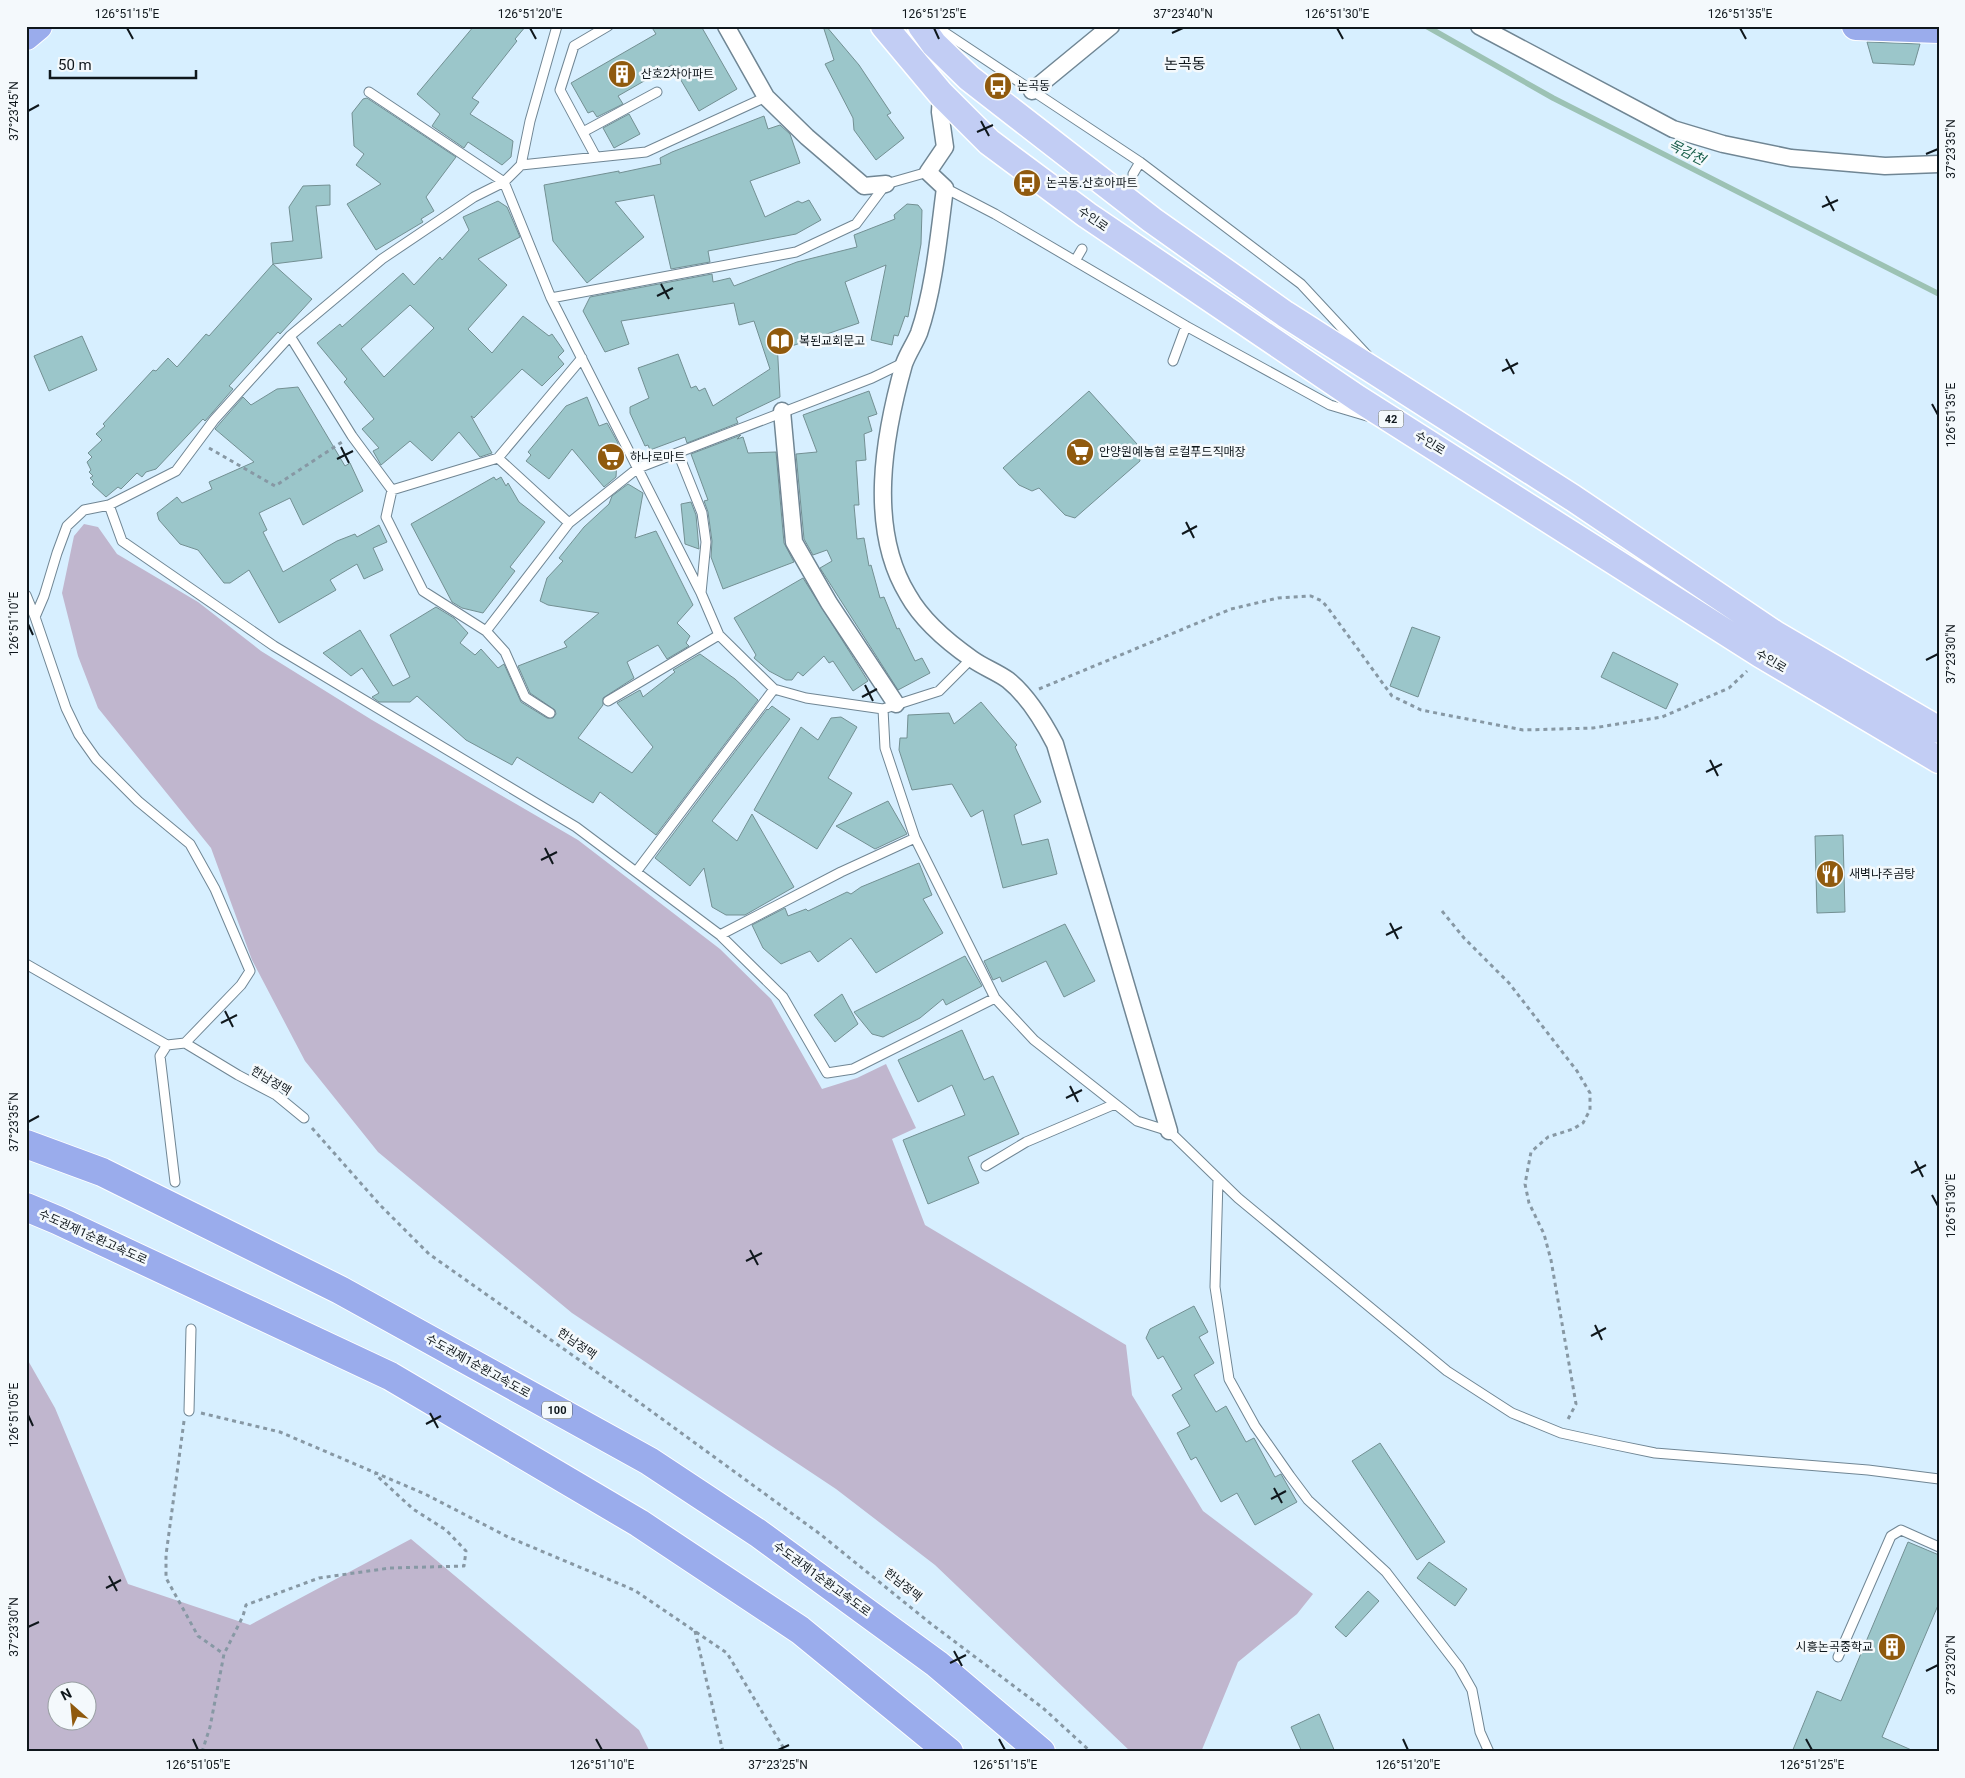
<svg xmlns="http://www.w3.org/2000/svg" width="1965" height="1778" font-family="Roboto,'Noto Sans KR',sans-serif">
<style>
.green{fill:#c0b6ce;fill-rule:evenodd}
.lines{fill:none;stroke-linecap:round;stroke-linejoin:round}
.stream{stroke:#9cc2b4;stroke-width:5.5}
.building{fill:#9bc6ca;stroke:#739093;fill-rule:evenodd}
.lane-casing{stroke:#708694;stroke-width:11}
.street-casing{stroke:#708694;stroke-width:19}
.primary-casing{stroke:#fff;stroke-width:29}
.highway-casing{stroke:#fff;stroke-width:30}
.path{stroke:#8798a4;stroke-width:3;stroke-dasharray:4 4;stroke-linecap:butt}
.lane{stroke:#fff;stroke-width:9}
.street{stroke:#fff;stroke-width:16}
.primary{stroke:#c2cdf4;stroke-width:26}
.highway{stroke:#9aacec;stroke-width:28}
.ticks{fill:none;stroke:#0f171c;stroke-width:2}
.labels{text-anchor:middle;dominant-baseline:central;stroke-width:5;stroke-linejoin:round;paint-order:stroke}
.shield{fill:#f4f9fc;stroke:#545b5f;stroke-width:1}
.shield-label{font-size:11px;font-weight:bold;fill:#0f171c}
.poi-label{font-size:12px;fill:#0f171c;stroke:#f4f9fc;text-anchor:start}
.street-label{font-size:12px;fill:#0f171c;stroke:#f4f9fc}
.water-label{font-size:14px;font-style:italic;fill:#1c604d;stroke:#f4f9fc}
.quarter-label{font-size:15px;fill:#0f171c;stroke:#f4f9fc}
.neatline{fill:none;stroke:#0f171c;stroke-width:2}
.ticks-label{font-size:12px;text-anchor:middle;fill:#0f171c}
</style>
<rect width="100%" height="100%" fill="#d7efff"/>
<!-- green -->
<path class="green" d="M84 524 98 527 117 554 198 602 261 651 372 720 578 840 720 949 771 999 822 1089 857 1078 886 1064 916 1128 892 1139 925 1225 1126 1345 1132 1395 1203 1511 1313 1594 1297 1614 1238 1662 1201 1752H1131L935 1565 836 1489 572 1313 378 1152 305 1061 252 960 211 848 98 708 78 656 62 593 74 536Z
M26 1357 55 1408 128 1584 250 1625 411 1539 639 1730 650 1752H26ZM58 1690H88V1720H58Z"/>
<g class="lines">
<!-- stream -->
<path class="stream" d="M1426 26 1553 98 1939 294"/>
</g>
<!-- building -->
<path class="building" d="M474 26H526L515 39 517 41 472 98 479 102 470 114 513 141 511 157 502 165 468 142 464 148 432 126 440 114 417 94Z
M651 26H701L737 89 699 111 672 65 618 96 623 104 597 117 593 111 588 113 571 83 656 34Z
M823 26H826L859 65 891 113 887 115 904 138 876 160 854 130 853 118 825 64 834 60Z
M1867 42 1920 44 1914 65 1873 63Z
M367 98 456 157 426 197 434 211 421 219 423 222 376 250 347 204 381 184 356 165 364 154 354 146 352 113 363 99Z
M629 114 640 134 614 148 603 128Z
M764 116 768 129 780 125 790 134 800 163 750 181 765 217 798 201 802 203 809 200 821 220 796 234 708 251 710 262 671 269 654 195 615 202 644 237 587 283 553 241 544 185 619 171V173L661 164 660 158 672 152Z
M330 185V205L316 206 322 258 273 264 271 243 293 241 289 207 303 186Z
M498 201 507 207 520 237 478 259 507 285 468 329 492 353 523 316 549 336 552 334 564 351 558 357 564 364 542 386 522 369 474 418 471 416 492 453 480 457 459 432 432 461 410 441 381 465 373 451 379 448 362 429 374 419 344 382 347 379 317 343 340 324 342 327 403 273 414 285 440 257 442 260 469 230 463 217ZM410 305 434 328 384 377 361 349Z
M907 204 918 205 922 210 921 244 908 317 905 316 898 336 894 335 892 345 871 340 886 265 845 282 859 323 780 350 777 341 780 397 736 418 738 423 687 443 685 437 650 450 648 445 645 446 630 413V407L649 398 638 368 678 354 691 388 696 386 699 391 705 388 713 406 770 369 754 321 739 325 734 303 621 321 629 344 605 352 583 311 590 297 712 274 713 282 730 278 734 286 797 262 857 247 854 235 895 219 894 215Z
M273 264 312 299 280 334 278 332 229 386 233 389 205 421 203 419 156 469 146 472 142 477 137 473 121 489 118 487 106 497 92 484 94 482 90 478 93 476 89 472 91 470 87 462 92 457 88 453 102 440 96 434 105 426 103 424 153 370 156 371 168 358 177 367 206 334 209 336Z
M82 336 97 370 49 391 34 356Z
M298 387 345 466 350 463 363 491 303 525 290 498 259 513 267 530 263 532 283 572 337 541 355 534 357 537 379 525 387 542 373 548 383 570 364 579 357 564 330 580 336 590 279 623 249 570 230 583H224L198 550 180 544 159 520 157 513 177 497 182 503 212 489 209 482 254 462 215 429 243 397 251 405 277 389Z
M869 391 877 414 868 417 872 431 864 434 866 460 856 461 859 505H854L857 539 864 538 869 566 871 565 880 598 884 597 897 629 899 628 915 661 922 658 930 673 898 690 820 568 832 561 827 550 813 555 804 539 796 454 817 452 803 415Z
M1089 391 1137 444 1140 461 1075 518 1065 515 1039 488 1032 491 1019 485 1003 468Z
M587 397 599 426 607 423 618 443 616 477 604 487 572 449 549 479 526 461 531 455 528 452 566 406Z
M741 435 737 439 743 437 748 453 776 452 784 543 794 562 723 589 711 557 712 541 708 512 704 501 708 500 691 454Z
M494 477 496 480 501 477 506 486 508 483 519 502 545 522 510 567 515 571 483 613 462 608 452 602 411 524Z
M628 484 643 493 635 538 656 531 693 605 677 623 690 636 686 643 689 646 667 659 658 645 627 662 634 678 603 698V705L578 738 632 773 653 747 617 703 640 690 643 697 675 672 673 670 700 654 735 679 758 700 656 835 600 792 593 803 517 757 512 765 466 740 417 696 410 702H379L372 697 379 693 362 668 351 676 323 653 360 630 393 686 410 677 390 635 436 607 454 618 468 633 460 643 475 655 481 649 498 668 504 664 521 702 547 718H553L556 714 555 710 530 693 518 666 567 647 564 642 599 613 548 605 540 601 547 578 563 561 559 558 584 527 609 504 612 496Z
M691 502 696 515 699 549 685 544 681 504Z
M803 578 868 681 853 691 833 661 829 663 824 656 803 676 798 672 792 680H786L769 671 754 658 756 655 734 618Z
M1412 627 1440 637 1418 697 1390 686Z
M1613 652 1678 684 1666 709 1601 677Z
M981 702 1017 745 1015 747 1041 802 1014 815 1022 845 1048 839 1057 874 1003 888 983 810 971 817 952 784 912 790 899 750 900 738H907L908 715 949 713 954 724Z
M772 706 790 719 712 821 737 841 752 814 794 887 745 915H726L712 907 704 868 690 886 655 858 767 709 768 710Z
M841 717 857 727 828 778 852 793 817 849 754 810 801 727 818 740 831 718Z
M888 801 907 834 875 849 836 826Z
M1843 835 1845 912 1817 913 1815 836Z
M919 863 932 895 923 899 943 933 876 973 851 938 818 962 810 951 781 964 763 948 752 925 785 908 788 916 806 909 808 911 847 892 851 894 861 887Z
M1065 924 1095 981 1064 997 1046 961 1002 982 1000 977 993 980 984 961Z
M965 956 982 986 946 1005 943 999 920 1018 883 1037 872 1034 854 1012Z
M842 994 858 1024 835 1042 814 1015Z
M962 1030 984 1080 993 1076 1019 1134 968 1157 979 1183 928 1204 903 1140 965 1115 952 1085 918 1102 898 1060Z
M1194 1306 1208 1332 1199 1337 1214 1363 1194 1375 1216 1412 1226 1406 1246 1442 1254 1438 1275 1477 1281 1474 1297 1502 1255 1525 1237 1493 1221 1502 1196 1457 1191 1460 1177 1433 1190 1426 1172 1395 1182 1389 1163 1356 1158 1359 1146 1338 1150 1329Z
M1380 1443 1445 1542 1417 1560 1352 1461Z
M1908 1542 1939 1555V1603L1882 1737 1916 1752H1792L1817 1691 1841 1701Z
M1429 1562 1467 1589 1455 1606 1417 1578Z
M1368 1591 1379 1601 1346 1637 1335 1627Z
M1319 1714 1335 1752H1302L1291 1727Z"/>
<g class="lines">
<defs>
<path id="lane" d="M935 26 1140 162 1301 284 1367 355
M369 92 504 182 551 298 701 593
M583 132 657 92
M596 157 560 90 574 46 608 26
M521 165 646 152 766 97
M1133 174 1140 162
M945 188 995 214 1186 326 1330 405 1367 416
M1075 261 1082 249
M551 298 796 252 856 224 886 184 928 172
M290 336 352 436 392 490 498 458 582 358
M1173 361 1186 326
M678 453 702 513 706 542 701 593 719 635 774 689 806 698 883 709 939 691 971 659
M498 458 569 523
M392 490 386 517 423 591 486 631 569 523 638 468 872 378 905 362
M109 505 122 541 274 646 576 827 720 935 783 997 827 1073 853 1069 995 998
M26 595 35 617 44 596 57 553 67 526 84 510 109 505 176 471 214 420 290 336 382 259 474 197 504 182 521 165 530 121 557 26
M35 617 66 708 79 735 96 759 138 801 190 844 215 889 250 971 241 985 185 1043
M486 631 505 652 525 697 550 713
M608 701 719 635
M883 709 885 748 915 838 995 998 1034 1040 1137 1121 1169 1131 1238 1198 1447 1371 1512 1413 1561 1433 1611 1444 1655 1453 1868 1470 1939 1479
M636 872 774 689
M720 935 841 872 915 838
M26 964 167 1045
M986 1166 1026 1142 1115 1104
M1218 1179 1215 1287 1229 1379 1255 1426 1290 1476 1308 1500 1386 1572 1459 1667 1472 1690 1480 1732 1489 1752
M175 1182 160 1056 167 1045 185 1043 238 1075 276 1095 304 1118
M189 1411 191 1329
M1838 1657 1891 1536 1901 1530 1939 1547"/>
<path id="street" d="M726 26 766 97 807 137 864 186 886 184
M1479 26 1673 129 1723 144 1791 158 1885 166 1939 164
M1032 91 1111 26
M941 94 940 112 945 147 928 172 945 188C939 234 934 290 919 333 915 343 908 353 904 364 884 435 867 528 908 595 922 620 949 643 972 659 983 667 997 672 1008 680 1028 696 1043 721 1055 744L1169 1131
M782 411 794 542 829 603 896 704"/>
<path id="primary" d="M884 26 941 94 989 142 1087 215 1357 398 1760 654 1939 760
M921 26 934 44 969 78 1152 220 1285 314 1573 498 1775 634 1939 730"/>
<path id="highway" d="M1856 26 1939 29
M26 36 38 26
M26 1144 102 1172 340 1290 649 1461 758 1533 937 1664 1041 1752
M26 1207 57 1220 390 1376 639 1523 800 1630 949 1752"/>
</defs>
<!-- lane casing -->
<use href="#lane" class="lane-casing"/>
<!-- street casing -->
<use href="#street" class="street-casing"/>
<!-- primary casing -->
<use href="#primary" class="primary-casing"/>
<!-- highway casing -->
<use href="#highway" class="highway-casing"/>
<!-- path -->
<path class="path" d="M209 448 275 486 342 442
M1039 689 1231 609 1278 598 1311 596 1322 601 1328 608 1392 696 1421 710 1523 730 1593 728 1662 717 1729 688 1747 671
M1442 911 1464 938 1509 983 1577 1071 1590 1093V1110L1583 1123 1573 1129 1548 1137 1531 1152 1525 1184 1529 1203 1544 1234 1551 1260 1576 1404 1567 1421
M312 1128 381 1206 429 1254 636 1400 820 1534 930 1623 1043 1708 1091 1752
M201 1413 280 1432 425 1494 508 1537 634 1590 727 1653 786 1752
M184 1421 166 1555V1578L198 1636 224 1654
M695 1631 723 1752
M202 1752 210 1727 224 1654 243 1616 246 1605 319 1578 390 1568 464 1566 466 1551 446 1530 413 1509 375 1474"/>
<!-- lane -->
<use href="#lane" class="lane"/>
<!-- street -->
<use href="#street" class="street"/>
<!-- primary -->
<use href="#primary" class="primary"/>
<!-- highway -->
<use href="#highway" class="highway"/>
</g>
<!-- ticks -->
<path class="ticks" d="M127 28 133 39M530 28 536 39M934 28 939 39M1337 28 1343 39M1740 28 1746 39M1172 33 1183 28M28 111 39 105M981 121 989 136M977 132 993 125M1926 154 1938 149M1826 196 1834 211M1822 207 1838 200M661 284 669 299M657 296 673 288M1506 359 1514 374M1502 371 1518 363M1932 404 1938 415M341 447 349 463M337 459 353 451M1186 522 1194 538M1182 534 1197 526M28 624 33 635M1926 660 1938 654M865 685 873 701M862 697 877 689M1710 760 1718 776M1706 772 1722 764M545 848 553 864M541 860 557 852M1390 923 1398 939M1386 935 1402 927M225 1011 233 1027M221 1023 237 1015M1070 1086 1078 1102M1066 1098 1082 1090M28 1122 39 1116M1915 1161 1923 1177M1911 1173 1926 1165M1932 1195 1938 1206M750 1250 758 1265M746 1261 762 1253M1595 1325 1602 1340M1591 1336 1606 1328M430 1413 438 1428M28 1415 33 1426M426 1424 441 1416M1274 1488 1282 1503M1271 1499 1286 1491M109 1576 117 1591M106 1588 121 1580M28 1627 39 1622M954 1651 962 1666M950 1663 966 1655M1926 1671 1938 1665M193 1739 198 1750M596 1739 602 1750M999 1739 1005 1750M1403 1739 1408 1750M1806 1739 1812 1750M778 1750 789 1745"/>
<!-- icons -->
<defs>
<symbol id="building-disc" viewBox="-11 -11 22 22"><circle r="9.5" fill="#905a0e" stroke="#f4f9fc"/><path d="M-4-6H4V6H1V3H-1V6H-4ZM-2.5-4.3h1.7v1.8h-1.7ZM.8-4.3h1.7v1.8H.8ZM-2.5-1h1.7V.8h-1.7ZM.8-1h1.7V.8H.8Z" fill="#fff"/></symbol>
<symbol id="bus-disc" viewBox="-11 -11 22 22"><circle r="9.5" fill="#905a0e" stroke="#f4f9fc"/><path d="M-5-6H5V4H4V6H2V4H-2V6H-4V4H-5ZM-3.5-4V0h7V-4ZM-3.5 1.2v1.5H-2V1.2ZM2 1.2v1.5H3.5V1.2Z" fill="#fff"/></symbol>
<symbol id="library-disc" viewBox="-11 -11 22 22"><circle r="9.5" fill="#905a0e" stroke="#f4f9fc"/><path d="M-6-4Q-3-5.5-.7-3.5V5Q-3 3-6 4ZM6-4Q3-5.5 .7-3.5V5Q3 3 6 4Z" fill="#fff"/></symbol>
<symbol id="supermarket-disc" viewBox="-11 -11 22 22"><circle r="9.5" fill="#905a0e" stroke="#f4f9fc"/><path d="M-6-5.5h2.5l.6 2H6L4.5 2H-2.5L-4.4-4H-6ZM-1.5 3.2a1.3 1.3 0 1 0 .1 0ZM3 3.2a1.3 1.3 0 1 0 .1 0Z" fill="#fff"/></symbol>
<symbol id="restaurant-disc" viewBox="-11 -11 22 22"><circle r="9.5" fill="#905a0e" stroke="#f4f9fc"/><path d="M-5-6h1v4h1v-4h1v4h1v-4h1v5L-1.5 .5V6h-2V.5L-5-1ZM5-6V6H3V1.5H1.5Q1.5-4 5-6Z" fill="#fff"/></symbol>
</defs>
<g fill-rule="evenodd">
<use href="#building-disc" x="606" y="58" width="32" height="32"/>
<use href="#bus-disc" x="982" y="70" width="32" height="32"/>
<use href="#bus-disc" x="1011" y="167" width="32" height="32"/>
<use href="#library-disc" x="764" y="325" width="32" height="32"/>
<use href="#supermarket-disc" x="1064" y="436" width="32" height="32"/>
<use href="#supermarket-disc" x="595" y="441" width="32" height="32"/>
<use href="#restaurant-disc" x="1814" y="858" width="32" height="32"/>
<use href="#building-disc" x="1876" y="1631" width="32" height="32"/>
</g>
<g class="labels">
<!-- shield labels -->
<g class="shield">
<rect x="1378.5" y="410.5" width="25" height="17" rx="4"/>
<rect x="542" y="1401.5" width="30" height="17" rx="4"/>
</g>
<g class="shield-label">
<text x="1391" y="419">42</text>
<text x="557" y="1410">100</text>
</g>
<!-- poi labels -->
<g class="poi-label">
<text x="641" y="74">산호2차아파트</text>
<text x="1017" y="86">논곡동</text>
<text x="1046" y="183">논곡동.산호아파트</text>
<text x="799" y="341">복된교회문고</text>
<text x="1099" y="452">안양원예농협 로컬푸드직매장</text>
<text x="630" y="457">하나로마트</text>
<text x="1849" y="874">새벽나주곰탕</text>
<text x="1873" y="1647" text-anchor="end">시흥논곡중학교</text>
</g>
<!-- street labels -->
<g class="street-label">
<text transform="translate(1093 219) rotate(35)">수인로</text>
<text transform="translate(1430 443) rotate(32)">수인로</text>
<text transform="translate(1771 661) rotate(31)">수인로</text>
<text transform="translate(271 1081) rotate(31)">한남정맥</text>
<text transform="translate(93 1237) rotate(24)">수도권제1순환고속도로</text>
<text transform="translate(577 1344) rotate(35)">한남정맥</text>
<text transform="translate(478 1366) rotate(29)">수도권제1순환고속도로</text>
<text transform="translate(822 1579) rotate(36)">수도권제1순환고속도로</text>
<text transform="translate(903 1585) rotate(39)">한남정맥</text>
</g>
<!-- water labels -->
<g class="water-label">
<text transform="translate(1687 152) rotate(27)">목감천</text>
</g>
<!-- quarter labels -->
<g class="quarter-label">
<text x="1185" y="64">논곡동</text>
</g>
</g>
<!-- border -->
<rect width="1965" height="1778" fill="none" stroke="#f4f9fc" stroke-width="55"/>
<!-- north arrow -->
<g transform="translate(72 1706) rotate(333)"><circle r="24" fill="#f4f9fc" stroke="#989fa2"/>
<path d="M0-4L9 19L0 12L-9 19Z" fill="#905a0e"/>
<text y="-8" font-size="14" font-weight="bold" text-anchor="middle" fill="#0f171c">N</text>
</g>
<!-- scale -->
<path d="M50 70v8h146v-8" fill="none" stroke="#0f171c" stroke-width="2.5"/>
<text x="58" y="70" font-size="15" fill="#0f171c" stroke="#f4f9fc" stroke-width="4" paint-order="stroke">50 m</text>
<rect x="28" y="28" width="1910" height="1722" class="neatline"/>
<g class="ticks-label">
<text x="127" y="18">126°51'15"E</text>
<text x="530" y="18">126°51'20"E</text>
<text x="934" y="18">126°51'25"E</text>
<text x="1183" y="18">37°23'40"N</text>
<text x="1337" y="18">126°51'30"E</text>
<text x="1740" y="18">126°51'35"E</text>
<text transform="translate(14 111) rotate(-90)" y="4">37°23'45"N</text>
<text transform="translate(1951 149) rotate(-90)" y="4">37°23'35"N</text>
<text transform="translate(1951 415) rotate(-90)" y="4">126°51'35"E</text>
<text transform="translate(14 624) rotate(-90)" y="4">126°51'10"E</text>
<text transform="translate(1951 654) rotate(-90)" y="4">37°23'30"N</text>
<text transform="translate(14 1122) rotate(-90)" y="4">37°23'35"N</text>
<text transform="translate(1951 1206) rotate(-90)" y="4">126°51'30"E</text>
<text transform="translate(14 1415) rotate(-90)" y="4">126°51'05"E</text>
<text transform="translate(14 1627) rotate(-90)" y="4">37°23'30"N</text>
<text transform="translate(1951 1665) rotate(-90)" y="4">37°23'20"N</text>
<text x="198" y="1769">126°51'05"E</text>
<text x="602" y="1769">126°51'10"E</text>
<text x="778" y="1769">37°23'25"N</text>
<text x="1005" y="1769">126°51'15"E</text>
<text x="1408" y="1769">126°51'20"E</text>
<text x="1812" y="1769">126°51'25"E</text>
</g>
</svg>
